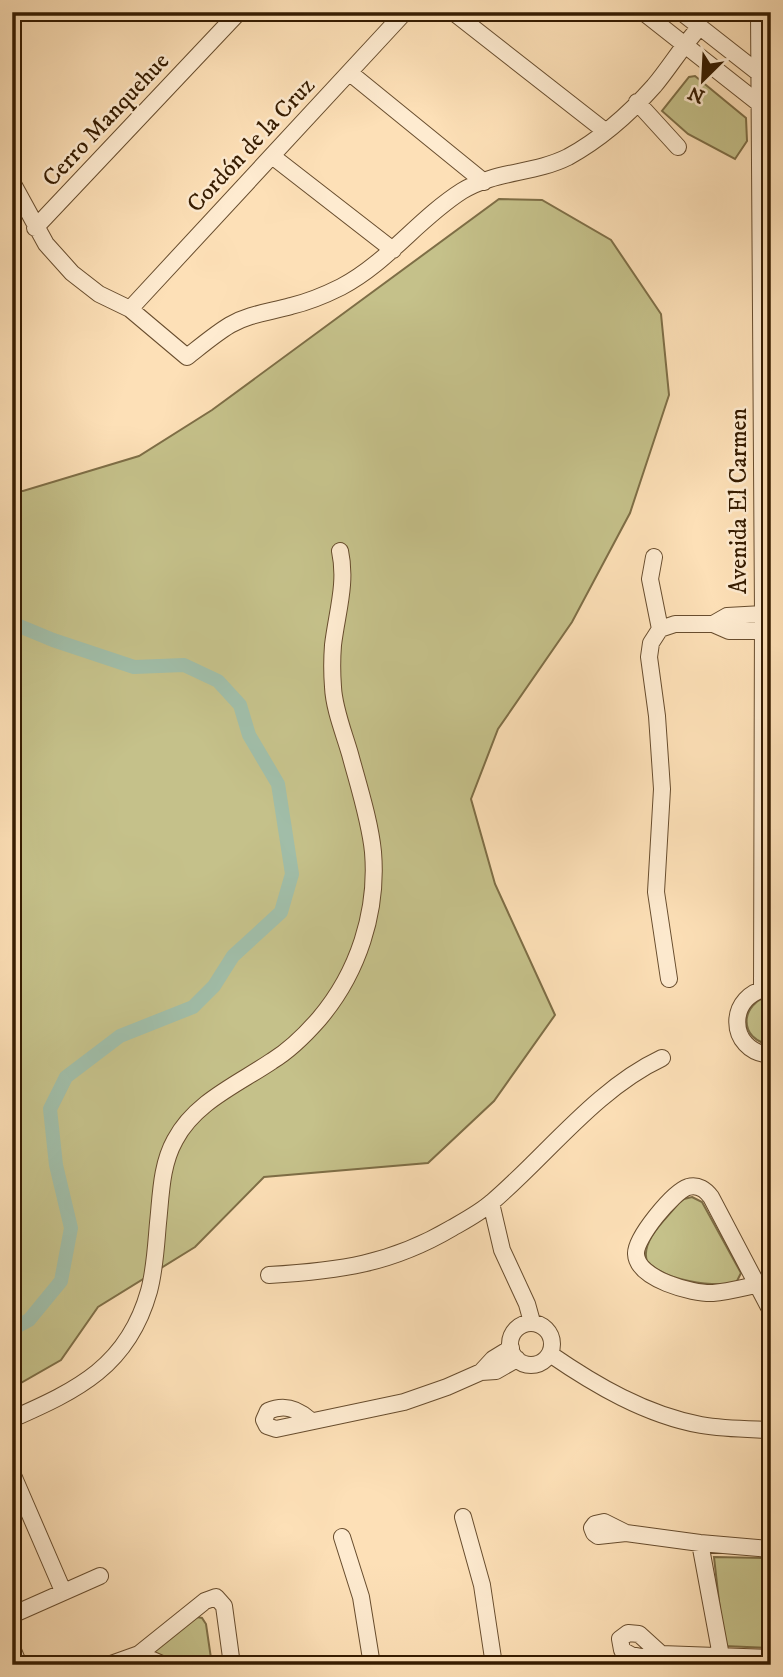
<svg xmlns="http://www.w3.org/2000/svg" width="783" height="1677" font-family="'IM FELL DW Pica',serif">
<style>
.green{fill:#c5c18a;stroke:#7e6e46;stroke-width:2}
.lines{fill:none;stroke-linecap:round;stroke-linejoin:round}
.canal{stroke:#a1bea9;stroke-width:14}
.street-casing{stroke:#684d2e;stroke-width:18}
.street{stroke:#feebd0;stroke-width:16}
.labels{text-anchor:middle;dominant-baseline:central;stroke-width:5;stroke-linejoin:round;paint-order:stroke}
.street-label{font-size:24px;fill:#361c01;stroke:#feebd0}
</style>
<rect width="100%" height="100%" fill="#fde0b7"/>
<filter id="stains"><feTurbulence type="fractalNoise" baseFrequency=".00286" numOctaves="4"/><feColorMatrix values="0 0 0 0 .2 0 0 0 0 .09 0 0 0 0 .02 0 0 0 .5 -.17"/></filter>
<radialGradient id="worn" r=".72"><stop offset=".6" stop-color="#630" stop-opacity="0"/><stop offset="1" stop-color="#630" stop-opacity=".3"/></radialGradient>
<!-- green -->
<path class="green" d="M695 76 746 118 747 141 735 159 688 134 662 111 689 77Z
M499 199 542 200 611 240 661 314 669 395 630 513 572 622 498 729 471 799 495 884 555 1015 494 1101 428 1163 264 1177 195 1247 98 1307 61 1360 12 1388V491H23L139 456 212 410Z
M771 995V1045C738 1040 739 1003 771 995Z
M692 1197 702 1202 741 1273 736 1283C711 1287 665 1281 647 1261 640 1241 667 1218 679 1203L684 1199Z
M714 1557 765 1558 767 1577 771 1585V1648L724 1646Z
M197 1617 202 1618 206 1624 212 1665C195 1665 163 1670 154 1650Z"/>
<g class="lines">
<!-- canal -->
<path class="canal" d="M12 623 53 640 134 667 184 665 218 681 240 705 249 735 278 784 292 874 281 912 233 956 214 986 193 1007 120 1036 66 1077 50 1109 56 1165 71 1228 61 1281 29 1320 12 1329"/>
<defs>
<path id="street" d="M453 12 605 131
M643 12 761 105
M681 12 760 74
M759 12 763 614 762 989
M350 73 484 182
M637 102 678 147
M272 156 393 250
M12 182 46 244 72 273 99 294 130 309 187 357C201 346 215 334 230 325 249 314 270 312 291 306 308 302 325 295 341 287 387 263 418 219 462 191 494 171 534 174 568 157 599 140 630 113 654 86 670 67 682 46 700 27
M35 228 239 12
M130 309 405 12
M654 557 650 579 660 629
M713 624 727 616 763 614
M669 979 656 892 662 789 657 716 649 657 651 643 660 629 675 624H713L729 631H763
M771 988C726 992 726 1052 771 1055
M491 1203 502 1250 527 1304 532 1322
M269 1275C339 1271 391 1264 452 1228 466 1220 481 1212 492 1202 547 1155 596 1089 662 1058
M756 1285C742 1288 727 1292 713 1293 692 1294 637 1279 636 1254 635 1238 673 1192 688 1187 698 1184 706 1190 711 1197L771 1311
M510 1344a21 21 0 1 1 42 0a21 21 0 1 1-42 0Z
M550 1354C595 1385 646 1415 701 1425 724 1429 747 1429 771 1430
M481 1372 493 1359 511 1348
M12 1419C78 1390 128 1366 149 1291 155 1269 156 1245 158 1223 161 1195 161 1165 175 1140 195 1102 238 1084 272 1061 290 1050 305 1035 319 1019 358 973 378 912 373 852 370 821 358 784 350 754 344 733 334 709 333 687 332 674 332 658 333 645 337 612 347 583 340 551
M310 1420C297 1408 284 1404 268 1411L264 1420 267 1426 276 1429 404 1402 447 1387 481 1372 496 1371 517 1359
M12 1473 63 1591
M463 1517 482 1585 494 1665
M626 1533 604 1522 595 1524 592 1528 594 1533 598 1536 626 1533 700 1543 771 1549
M342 1537 361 1597 372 1665
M700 1543 721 1656
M12 1615 100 1576
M12 1648 19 1665
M139 1654 164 1665
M661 1654 639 1634 628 1633 620 1639 622 1650 631 1655 642 1657 661 1654 771 1658
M111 1664 139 1654 205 1601 216 1597 224 1606 232 1665"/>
</defs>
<!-- street casing -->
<use href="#street" class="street-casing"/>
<!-- street -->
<use href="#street" class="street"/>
</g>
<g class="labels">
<!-- street labels -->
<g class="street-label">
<text transform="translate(106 120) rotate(-47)">Cerro Manquehue</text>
<text transform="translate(251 145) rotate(-47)">Cordón de la Cruz</text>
<text transform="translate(739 501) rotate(-90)">Avenida El Carmen</text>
</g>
</g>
<!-- margin -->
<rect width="783" height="1677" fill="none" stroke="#fde0b7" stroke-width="42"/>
<rect x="14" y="14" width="755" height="1649" fill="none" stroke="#361c01" stroke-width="3.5"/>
<rect x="21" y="21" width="741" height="1635" fill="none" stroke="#361c01" stroke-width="2"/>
<!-- north arrow -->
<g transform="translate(703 80) rotate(204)" stroke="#feebd0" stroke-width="5" paint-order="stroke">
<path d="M0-5L12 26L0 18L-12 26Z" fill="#361c01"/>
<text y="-10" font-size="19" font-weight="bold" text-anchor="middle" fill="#361c01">N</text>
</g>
<rect width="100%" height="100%" filter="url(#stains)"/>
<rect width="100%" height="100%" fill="url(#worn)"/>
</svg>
